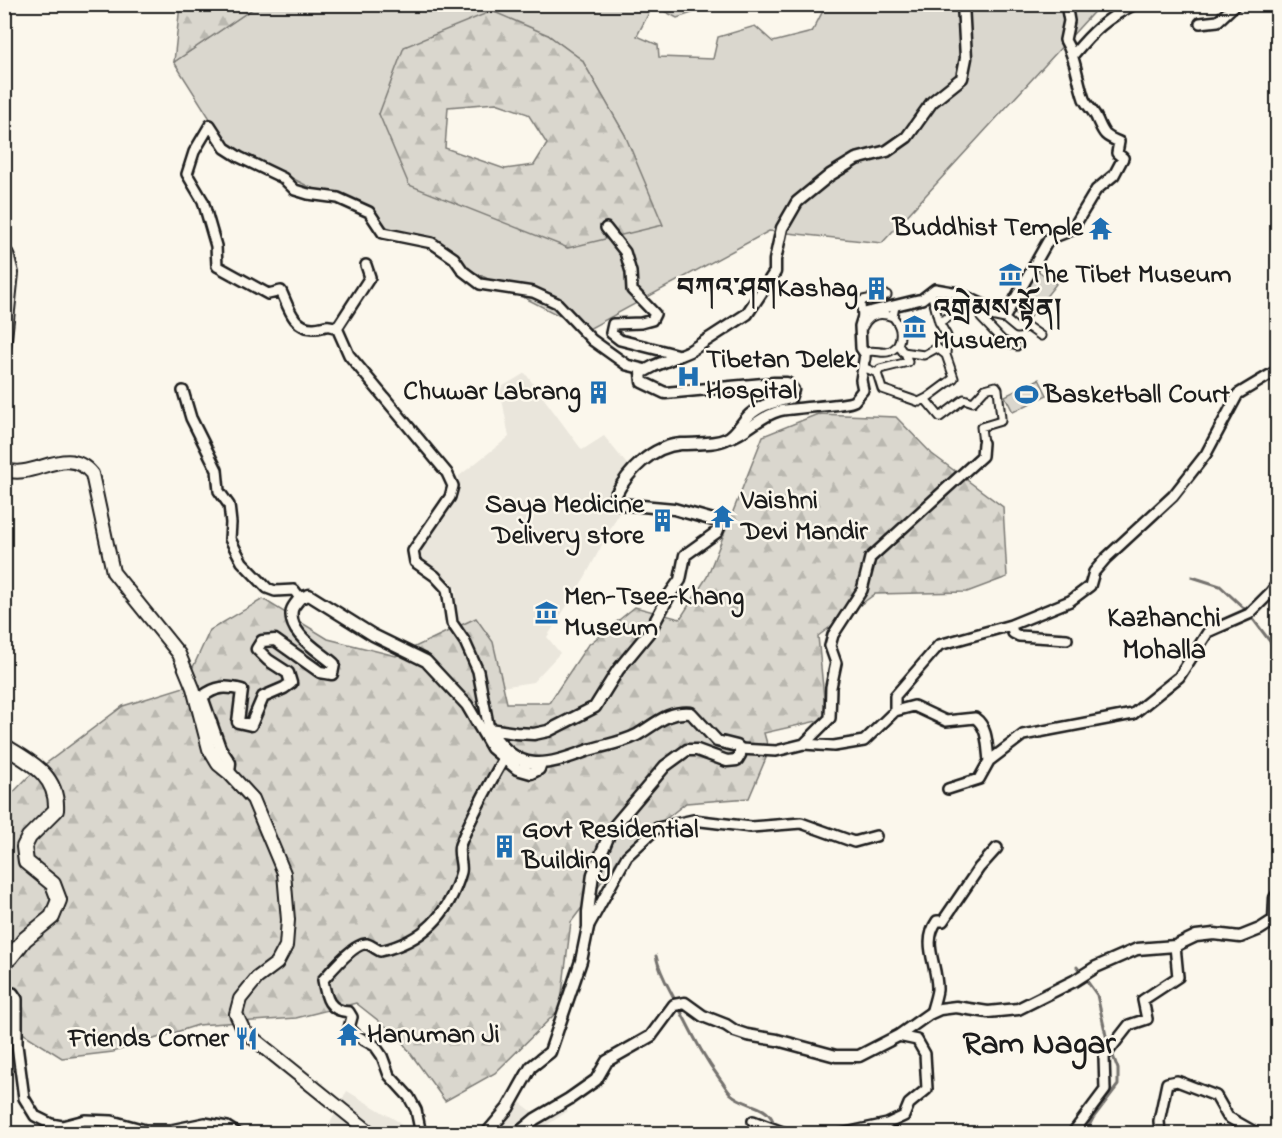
<svg xmlns="http://www.w3.org/2000/svg" width="1282" height="1138" font-family="'Indie Flower','Noto Serif Tibetan',sans-serif">
<style>
.built{fill:#eae6dc}
.grass{fill:#dad7ce;stroke:#7b7a75;stroke-width:1.5;fill-rule:evenodd}
.forest{fill:url(#forest-firs);stroke:#7b7a75;stroke-width:1.5;fill-rule:evenodd}
.lines{fill:none;stroke-linecap:round;stroke-linejoin:round}
.stream{stroke:#74726e;stroke-width:3}
.pedestrian-casing{stroke:#1c1c1c;stroke-width:11}
.minor-casing{stroke:#1c1c1c;stroke-width:14}
.tertiary-casing{stroke:#1c1c1c;stroke-width:15}
.secondary-casing{stroke:#1c1c1c;stroke-width:16}
.primary-casing{stroke:#1c1c1c;stroke-width:18}
.pedestrian{stroke:#fbf7ec;stroke-width:7}
.minor{stroke:#fbf7ec;stroke-width:9}
.tertiary{stroke:#fbf7ec;stroke-width:10}
.secondary{stroke:#fbf7ec;stroke-width:12}
.primary{stroke:#fbf7ec;stroke-width:14}
.labels{text-anchor:middle;dominant-baseline:central;stroke-width:5;stroke-linejoin:round;paint-order:stroke}
.poi-label{font-size:27px;font-weight:bold;fill:#1c1c1c;stroke:#fbf7ec;text-anchor:start}
.neighbourhood-label{font-size:28px;font-weight:bold;fill:#1c1c1c;stroke:#fbf7ec}
.district-label{font-size:33px;font-weight:bold;fill:#1c1c1c;stroke:#fbf7ec}
</style>
<defs>
<pattern id="forest-firs" width="22" height="20" patternUnits="userSpaceOnUse" patternTransform="scale(1.5)"><rect width="22" height="20" fill="#dad7ce"/><path d="M5 1l3.5 6h-7zM16 11l3.5 6h-7z" fill="#bab8b0"/></pattern>
</defs>
<rect width="100%" height="100%" fill="#fbf7ec"/>
<filter id="ink" filterUnits="userSpaceOnUse"><feTurbulence type="fractalNoise" baseFrequency=".0167" numOctaves="2"/><feDisplacementMap in="SourceGraphic" scale="12" xChannelSelector="R" yChannelSelector="G"/><feConvolveMatrix kernelMatrix="1 2 1 2 8 2 1 2 1" color-interpolation-filters="sRGB"/></filter>
<g filter="url(#ink)">
<!-- built -->
<path class="built" d="M525 373 582 450 604 436 629 467 611 489 614 501 626 507 619 513 585 577 547 637 560 653 533 682 488 689 475 652 455 613 456 589 421 558 414 541 458 498 459 476 509 437 500 388Z
M347 1091 399 1122 406 1133H345L329 1125Z
M512 1096 534 1113 557 1096 568 1111 535 1133 483 1134Z"/>
<!-- grass -->
<path class="grass" d="M258 5H716L677 18 653 5 637 36 658 45 659 57 713 59 718 37 755 26 773 42 812 32 826 5H1100L882 243 769 231 587 330 226 144 174 62ZM548 35 582 60 625 135 567 248 379 114Z
M1037 270 1056 284 1026 322 1011 311Z
M1039 379 1047 395 1013 412 1005 396Z"/>
<!-- forest -->
<path class="forest" d="M180 5V4L258 5 174 62Z
M492 11 548 35 582 60 625 135 663 225 568 248 409 185 379 114 404 47ZM496 103 528 114 547 144 534 165 505 169 445 148 448 107Z
M818 414 896 417 932 454 1003 507 1007 577 967 592 875 594 818 636 826 719 764 733 769 751 749 798 686 803 624 852 571 922 560 1009 495 1073 445 1101 398 1036 356 1003 296 1018 198 1025 113 1052 62 1058 13 1027 4 998V802L28 777 123 706 184 687 210 630 263 599 328 639 396 656 476 618 493 642 507 703H549L587 646 635 607 680 619 707 577 763 436Z"/>
<g class="lines">
<!-- stream -->
<path class="stream" d="M1192 577 1220 586 1246 610
M1253 619 1278 652
M656 956C660 975 670 989 678 1006 692 1033 702 1055 720 1079 724 1084 727 1090 731 1094 744 1106 766 1104 773 1121L768 1134
M1077 967 1097 995 1107 1040 1118 1069V1085L1093 1118 1085 1134"/>
<defs>
<path id="pedestrian" d="M931 292 939 322 947 336 946 355
M986 315 1005 319 1017 329 1028 327 1041 336
M862 317 861 304 863 300 887 295
M981 318 1003 341 1017 346
M939 322 969 307 971 304
M863 327C869 314 880 312 893 317
M866 359V352C879 348 885 359 898 345
M863 367 877 373 882 389 919 402 927 398 954 378 946 355 937 348 924 355 903 352 898 345C902 334 901 326 893 317L895 306
M877 374 880 369 908 362 905 352
M925 399 940 417 964 399 973 402 985 389 996 386 998 389 1001 418V421L981 427 983 443"/>
<path id="minor" d="M1200 23 1218 21 1236 4
M1074 54C1093 31 1107 18 1135 4
M606 228 625 252 631 272 632 290 655 314 652 320 641 323 613 324 611 333 620 340 679 355
M366 265 370 277 337 328 349 355 447 473 453 486 450 497 413 551 415 562 435 576 447 589 452 623 465 642 478 671 489 729
M337 328C324 323 325 328 314 328 293 329 288 305 281 291L268 294 217 266 216 246 203 201 187 174 194 152 210 125 225 148 239 157 283 178 295 190 308 194 338 198 369 212 383 233 432 243 454 258 463 271 480 284 533 292 557 303 592 340 627 365 647 370
M183 391 191 418 217 470 219 491 229 505 231 523 230 539 242 562 267 588 275 591 294 590 300 598
M730 438C748 432 760 416 779 411 795 407 846 406 854 401 857 398 860 393 863 390L861 380 865 354 861 348 860 326 864 313 922 299 935 289 958 293 1006 315 1049 239 1072 230 1096 190 1114 175 1123 158 1117 153 1119 142C1103 135 1104 134 1097 119 1094 111 1087 106 1084 99 1077 79 1076 58 1065 40L1069 21 1066 4
M1011 625 1013 633 1019 636 1067 639
M895 711 914 706 946 721 975 718C988 727 987 746 989 761
M804 744 830 718 831 687 836 663 830 646 833 635 862 590 870 558 982 456 983 443
M740 749 776 751 804 744 834 746 864 741 895 711V696L939 645 1011 625 1070 601 1090 586 1094 572 1106 558 1173 496 1206 454 1238 394 1278 370
M948 789 979 779 989 761 1023 735 1133 714 1179 677 1208 632 1249 614 1271 592 1278 582
M588 927 627 856 657 828 693 820 751 827 801 823 854 842 876 836
M4 996 13 993 17 999V1045L24 1098 35 1116 51 1124 62 1126 85 1120 112 1121 145 1130H171L205 1123 227 1127 238 1134
M931 1013C933 1006 936 997 937 990 938 965 921 944 937 921H943L979 868 997 848
M753 1121 788 1134
M421 1134 416 1110 409 1097 389 1075 382 1056 375 1046 357 1036 349 1028 352 1017 349 1012C329 1011 326 998 323 980 331 971 355 942 367 944 371 945 376 949 380 951 423 941 449 915 461 872 463 863 457 854 460 845 472 814 488 787 504 758
M841 1134 887 1124 904 1116 909 1104 927 1089 925 1054 917 1040 898 1036
M1072 1134 1105 1090 1104 1057 1129 1025 1147 1019 1143 1000 1178 977 1175 946
M1160 1134 1159 1121 1167 1083 1177 1081 1216 1096 1228 1117 1258 1134"/>
<path id="tertiary" d="M229 773 230 763 220 748 202 697C216 686 226 686 242 690L238 722 251 725 263 697 284 688 291 683 288 673 268 660 257 649 262 641 275 640 320 672 332 674 334 664C320 651 287 634 292 610 293 606 298 601 300 598L309 595 373 635 426 661 467 705 492 748 517 769 531 773 539 769 541 763
M486 1134 508 1108 531 1067 550 1052 581 961 588 927V912L593 874 611 830 665 766 687 750H697L727 761 737 760 740 755V749L737 746 717 741 691 713C667 711 656 724 637 735 621 743 605 745 589 750 543 767 519 774 489 729L516 733 534 734 548 731 595 707 618 670 650 631 670 594 680 580 685 555 717 532 719 527 717 521 674 509 620 504 615 496C628 471 652 446 681 444 695 443 713 445 726 439 737 435 743 419 752 413 763 404 777 401 790 398L793 390 787 383H774L665 393 642 382 641 373 654 366 690 351 747 314 775 272V260L782 228 797 202 830 175 856 159 887 151 907 137 932 102 962 78 966 58 963 4
M517 1134 535 1119 569 1099 596 1080 607 1061 651 1036 674 1005 685 1003 703 1016 726 1025 735 1031 747 1035 777 1040 836 1056H859L898 1036 929 1014 940 1009 956 1007 988 1012 1018 1009 1074 981 1096 967 1137 949 1175 946 1196 936 1214 934 1240 937 1260 929 1274 920 1275 898 1278 894"/>
<path id="secondary" d="M4 253 7 254 12 273 4 348
M4 469C33 482 66 442 92 474L113 572 179 654 193 688 209 749 218 764 229 773 253 799 284 873 288 920 286 946 277 963 257 978 240 999 236 1014 244 1031 372 1134"/>
<path id="primary" d="M4 746C30 762 58 775 56 810L29 837 24 847 26 862 53 884 59 900 52 917 25 939 10 958 4 961"/>
</defs>
<!-- pedestrian casing -->
<use href="#pedestrian" class="pedestrian-casing"/>
<!-- minor casing -->
<use href="#minor" class="minor-casing"/>
<!-- tertiary casing -->
<use href="#tertiary" class="tertiary-casing"/>
<!-- secondary casing -->
<use href="#secondary" class="secondary-casing"/>
<!-- primary casing -->
<use href="#primary" class="primary-casing"/>
<!-- pedestrian -->
<use href="#pedestrian" class="pedestrian"/>
<!-- minor -->
<use href="#minor" class="minor"/>
<!-- tertiary -->
<use href="#tertiary" class="tertiary"/>
<!-- secondary -->
<use href="#secondary" class="secondary"/>
<!-- primary -->
<use href="#primary" class="primary"/>
</g>
</g>
<!-- icons -->
<defs>
<symbol id="temple-bare" viewBox="-9 -9 18 18"><path d="M0-6L5-2H3V0L6.5 2.5H4V6H1.5V3h-3V6H-4V2.5H-6.5L-3 0V-2H-5Z" fill="#1f6fb2" stroke="#fbf7ec" stroke-width="2.5" paint-order="stroke"/></symbol>
<symbol id="museum-bare" viewBox="-9 -9 18 18"><path d="M0-6L6-3V-2H-6V-3ZM-5-1h2V3h-2ZM-1-1h2V3h-2ZM3-1h2V3H3ZM-6 4H6V6H-6Z" fill="#1f6fb2" stroke="#fbf7ec" stroke-width="2.5" paint-order="stroke"/></symbol>
<symbol id="building-bare" viewBox="-9 -9 18 18"><path d="M-4-6H4V6H1V3H-1V6H-4ZM-2.5-4.3h1.7v1.8h-1.7ZM.8-4.3h1.7v1.8H.8ZM-2.5-1h1.7V.8h-1.7ZM.8-1h1.7V.8H.8Z" fill="#1f6fb2" stroke="#fbf7ec" stroke-width="2.5" paint-order="stroke"/></symbol>
<symbol id="hospital-bare" viewBox="-9 -9 18 18"><path d="M-5-5h3v3.5h4V-5h3V5h-3V1.5h-4V5h-3Z" fill="#1f6fb2" stroke="#fbf7ec" stroke-width="2.5" paint-order="stroke"/></symbol>
<symbol id="stadium-bare" viewBox="-9 -9 18 18"><path d="M0-5a6.5 5 0 1 0 0 10a6.5 5 0 1 0 0-10ZM-3.5-1.8h7v3.6h-7Z" fill="#1f6fb2" stroke="#fbf7ec" stroke-width="2.5" paint-order="stroke"/></symbol>
<symbol id="restaurant-bare" viewBox="-9 -9 18 18"><path d="M-5-6h1v4h1v-4h1v4h1v-4h1v5L-1.5 .5V6h-2V.5L-5-1ZM5-6V6H3V1.5H1.5Q1.5-4 5-6Z" fill="#1f6fb2" stroke="#fbf7ec" stroke-width="2.5" paint-order="stroke"/></symbol>
</defs>
<g fill-rule="evenodd">
<use href="#temple-bare" x="1084" y="212" width="33" height="33"/>
<use href="#museum-bare" x="994" y="258" width="33" height="33"/>
<use href="#building-bare" x="860" y="272" width="33" height="33"/>
<use href="#museum-bare" x="898" y="310" width="33" height="33"/>
<use href="#hospital-bare" x="672" y="360" width="33" height="33"/>
<use href="#building-bare" x="582" y="376" width="33" height="33"/>
<use href="#stadium-bare" x="1010" y="378" width="33" height="33"/>
<use href="#temple-bare" x="706" y="500" width="33" height="33"/>
<use href="#building-bare" x="646" y="504" width="33" height="33"/>
<use href="#museum-bare" x="530" y="596" width="33" height="33"/>
<use href="#building-bare" x="488" y="830" width="33" height="33"/>
<use href="#temple-bare" x="332" y="1018" width="33" height="33"/>
<use href="#restaurant-bare" x="230" y="1022" width="33" height="33"/>
</g>
<g class="labels">
<!-- poi labels -->
<g class="poi-label">
<text x="1083" y="228" text-anchor="end">Buddhist Temple</text>
<text x="1028" y="275">The Tibet Museum</text>
<text x="858" y="289" text-anchor="end">བཀའ་ཤགKashag</text>
<text x="933" y="310">འགྲེམས་སྟོན།<tspan x="933" dy="31">Musuem</tspan></text>
<text x="706" y="360">Tibetan Delek<tspan x="706" dy="31">Hospital</tspan></text>
<text x="581" y="392" text-anchor="end">Chuwar Labrang</text>
<text x="1044" y="395">Basketball Court</text>
<text x="741" y="501">Vaishni<tspan x="741" dy="31">Devi Mandir</tspan></text>
<text x="644" y="505" text-anchor="end">Saya Medicine<tspan x="644" dy="31">Delivery store</tspan></text>
<text x="564" y="597">Men-Tsee-Khang<tspan x="564" dy="31">Museum</tspan></text>
<text x="522" y="830">Govt Residential<tspan x="522" dy="31">Building</tspan></text>
<text x="367" y="1035">Hanuman Ji</text>
<text x="229" y="1039" text-anchor="end">Friends Corner</text>
</g>
<!-- neighbourhood labels -->
<g class="neighbourhood-label">
<text x="1164" y="619">Kazhanchi<tspan x="1164" dy="32">Mohalla</tspan></text>
</g>
<!-- district labels -->
<g class="district-label">
<text x="1039" y="1045">Ram Nagar</text>
</g>
</g>
<!-- margin -->
<rect width="1282" height="1138" fill="none" stroke="#fbf7ec" stroke-width="24"/>
<rect x="12" y="12" width="1258" height="1114" fill="none" stroke="#1c1c1c" stroke-width="2" filter="url(#ink)"/>
</svg>
